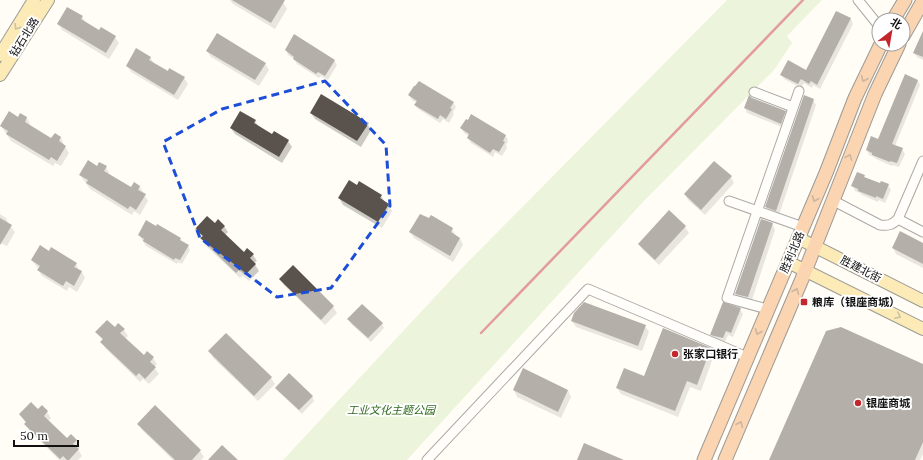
<svg xmlns="http://www.w3.org/2000/svg" width="923" height="460" font-family="Lora,'Noto Sans SC',serif">
<style>
.green{fill:#d5ebbd}
.shadow{fill:#0003}
.building{fill:#5a524d}
.lines{fill:none;stroke-linecap:round;stroke-linejoin:round}
.minor-casing{stroke:#444;stroke-width:11}
.major-casing{stroke:#222;stroke-width:14}
.highway-casing{stroke:#222;stroke-width:15}
.minor{stroke:#fff;stroke-width:9}
.major{stroke:#f9d66b;stroke-width:12}
.highway{stroke:#f5a25d;stroke-width:13}
.rail{stroke:#c4262e;stroke-width:2.5}
.oneway{stroke:#917d42}
.oneway2{stroke:#8e613b}
.marked{fill:none;stroke:#1d4ed8;stroke-width:3;stroke-dasharray:8 5;stroke-linejoin:round}
.poi-dot{fill:#c4262e;stroke:#fff;stroke-width:1.5}
.labels{text-anchor:middle;dominant-baseline:central;stroke-width:4;stroke-linejoin:round;paint-order:stroke}
.street-label{font-size:11px;fill:#111;stroke:#fff}
.poi-label{font-size:11px;font-weight:bold;fill:#111;stroke:#fff;text-anchor:start}
.park-label{font-size:11px;font-style:italic;fill:#2f6b1f;stroke:#fff}
</style>
<rect width="100%" height="100%" fill="#fffdf5"/>
<!-- green -->
<path class="green" d="M727 0H822L787 36 792 43 774 70 642 203 407 460H283L461 269Z"/>
<!-- shadow -->
<path class="shadow" d="M230 0H280L283 2 287 9 275 29 233 4Z
M837 12 851 19 853 24 820 89 813 85 812 88 804 83 801 88 784 79 782 75 807 71Z
M82 17 86 23 99 31 115 37 119 43 109 59 62 30 58 24Z
M923 42V60L917 57 914 53Z
M136 50 151 58 154 64 168 73 184 78 188 84 178 100 131 72 127 66Z
M286 50 334 60 337 65 328 80 321 76 319 78 297 64 294 59 288 55Z
M207 51 265 63 269 70 259 86 211 57Z
M918 80 920 85 895 146 902 149 905 154 899 167 893 165 892 166 876 159 874 157 869 155 867 150 879 140Z
M409 95 453 103 456 107 453 112 454 114 449 123 443 119 440 123 418 109 415 105 417 103 412 100Z
M813 100 816 105 779 215 769 212 766 207Z
M745 108 785 111 788 116 784 128 747 113Z
M311 113 368 124 371 130 361 147 315 119Z
M472 115 506 136 508 141 506 145 507 148 502 156 495 152 493 157 471 143 468 138 469 136 464 133 461 128Z
M18 118H27L30 124 29 126 52 139 55 134 61 138 64 145 69 153 61 166 55 163 53 166 11 141 1 126Z
M255 121 259 127 272 135 288 141 292 147 282 163 235 134 231 128Z
M97 167H106L109 173 108 175 131 188 134 183 140 187 148 201 140 215 134 211 132 215 90 189 80 175Z
M864 176 866 178 881 185H888L891 190 885 203 879 200 878 202 862 195 860 193 855 191 853 186Z
M731 177 734 183 705 215 688 200 685 194Z
M357 186 381 196 385 202 388 205 392 211 382 228 343 205 339 198Z
M0 214 6 218 9 225 15 232 7 246 0 243Z
M431 216 452 229 456 236 460 238 463 245 453 262 414 238 410 232 429 220Z
M772 223 775 230 751 303 739 300 736 294Z
M215 225 224 226 228 232 225 235 244 253 253 255 257 261 254 263 259 271 249 281 243 276 240 278 205 245 202 239 203 237 197 229Z
M685 227 689 233 659 265 643 250 639 244Z
M139 235 180 239 183 243 188 246 190 250 182 264 178 262 177 264 146 246Z
M923 244V268L896 254 893 248Z
M32 260 76 263 79 271 82 272 85 278 77 292 69 287 67 291 42 276 38 270 39 269 36 266Z
M280 279 333 307 337 313 325 325 284 285Z
M740 309 743 314 733 337 728 335 725 342 714 339 711 334Z
M349 319 382 324 384 328 371 342 351 324Z
M572 321 645 326 649 332 642 351 576 327Z
M115 328 124 330 128 336 125 339 144 357 153 358 157 364 154 367 159 374 149 384 143 379 140 382 105 348 102 342 103 341 97 332Z
M663 329 711 349 714 355 701 391 690 387 678 417 621 394 617 388 645 378Z
M226 334 271 378 275 384 258 401 213 358 210 351Z
M923 365V454L920 460H770Z
M276 388 312 396 314 401 302 414 279 392Z
M514 390H568L571 397 561 418 517 397Z
M42 407 47 412 51 418 48 421 67 439 76 440 80 447 78 449 82 456 78 460H59L29 430 25 424 26 423 20 415 38 410Z
M139 424 200 451 204 457 201 460H173L142 430Z"/>
<!-- building -->
<path class="building" d="M232 0H285L271 23Z
M67 7 83 16 81 19 99 30 101 27 116 36 106 53 57 24Z
M836 11 851 18 817 85 811 81 809 84 801 79 798 84 780 75 788 60 806 70Z
M923 31V57L913 53Z
M217 33 266 63 255 80 206 51Z
M294 34 335 60 325 76 318 72 316 74 293 59 294 57 285 50Z
M136 48 151 57 149 60 168 71 169 68 185 77 174 95 126 66Z
M905 74 918 80 892 144 903 148 897 163 890 161V162L872 155V153L866 150 871 136 878 139Z
M419 81 454 102 450 108 452 109 446 119 440 115 438 119 414 105 417 101 408 95 414 86H415Z
M321 94 369 123 357 141 310 113Z
M749 95 752 98 786 111 781 124 744 108Z
M804 95 814 99 776 211 765 207Z
M9 111 18 117 20 113 27 117 25 122 51 138 55 133 61 137 59 141 66 146 57 161 51 157 49 160 6 134 8 131 0 126Z
M240 111 256 120 254 123 272 134 274 131 289 140 279 157 230 128Z
M471 114 506 135 503 141 505 142 499 152 493 149 490 153 467 138 469 134 460 128 466 119 468 120Z
M88 160 97 166 99 162 107 166 104 171 131 187 134 182 140 186 138 190 146 194 136 210 130 206 128 209 86 183 88 180 79 175Z
M714 161 732 176 701 210 684 194Z
M857 172 865 175 864 177 880 183 881 181 889 184 883 199 876 196V198L858 191V189L851 186Z
M349 180 357 185 359 181 382 195 380 198 389 204 378 222 338 198Z
M669 210 686 226 655 260 638 244Z
M420 214 429 218 431 215 453 228 451 232 460 238 450 256 409 232Z
M207 216 215 223 218 219 225 226 221 230 244 252 247 248 254 254 250 258 256 264 245 275 239 270 236 273 200 238 203 236 195 229Z
M0 218 12 225 0 245Z
M761 219 773 223 748 297 735 294Z
M146 220 156 226 157 224 181 238 180 240 189 245 180 260 175 258 174 260 143 241 144 239 138 235Z
M900 231 923 243V264L892 248Z
M40 245 49 251 51 247 77 263 74 267 82 271 74 286 66 281 63 286 37 270 40 266 31 260Z
M293 265 334 306 321 320 279 279Z
M584 302 646 325 638 346 571 321 574 313Z
M723 302 741 308 731 333 726 331 723 338 710 335Z
M362 304 383 323 368 338 347 319Z
M107 320 115 327 118 323 125 329 120 333 144 355 147 351 154 357 150 362 156 367 145 379 139 373 136 376 100 342 103 339 95 332Z
M841 327 923 364V442L915 460H769L826 331Z
M663 328 711 348 697 385 687 381 675 411 616 388 624 368 644 376Z
M226 333 272 377 254 396 208 351Z
M523 368 568 390 558 412 513 390Z
M289 373 313 396 299 410 275 388Z
M31 402 38 409 42 405 48 411 44 416 67 438 71 434 77 440 73 444 79 449 69 460H67L63 456 60 459 24 424 26 422 19 414Z
M155 405 201 450 192 460H175L137 424Z
M584 443 624 460H577Z
M222 445 238 460H208Z"/>
<g class="lines">
<defs>
<path id="minor" d="M858 0 879 26
M754 92 793 107
M832 200 880 225C888 226 892 225 898 219L923 161
M729 201 803 227
M898 219 923 232
M767 309 727 298 799 91
M427 460 588 289 747 357"/>
<path id="major" d="M0 55 34 0
M0 75 48 0
M798 238 923 301
M788 262 923 329"/>
<path id="highway" d="M893 20 905 0
M903 36 923 1
M704 460 826 173 855 98 881 44
M725 460 802 279 875 94 899 44"/>
</defs>
<!-- minor casing -->
<use href="#minor" class="minor-casing"/>
<!-- major casing -->
<use href="#major" class="major-casing"/>
<!-- highway casing -->
<use href="#highway" class="highway-casing"/>
<!-- minor -->
<use href="#minor" class="minor"/>
<!-- major -->
<use href="#major" class="major"/>
<!-- highway -->
<use href="#highway" class="highway"/>
<!-- rail -->
<path class="rail" d="M481 333 803 0"/>
</g>
<!-- one-way arrows -->
<defs><path id="oneway-chevron" d="M-2-3.5L2.5 0L-2 3.5" fill="none" stroke-width="1.6" stroke-linecap="round" stroke-linejoin="round"/></defs>
<g class="oneway">
<use href="#oneway-chevron" transform="translate(17 27) rotate(122)"/>
<use href="#oneway-chevron" transform="translate(898 316) rotate(27)"/>
</g>
<g class="oneway2">
<use href="#oneway-chevron" transform="translate(864 79) rotate(115)"/>
<use href="#oneway-chevron" transform="translate(849 157) rotate(-69)"/>
<use href="#oneway-chevron" transform="translate(815 199) rotate(113)"/>
<use href="#oneway-chevron" transform="translate(796 291) rotate(-67)"/>
<use href="#oneway-chevron" transform="translate(758 332) rotate(113)"/>
<use href="#oneway-chevron" transform="translate(740 424) rotate(-67)"/>
</g>
<!-- marked area -->
<path d="M0 0H923V460H0ZM325 81 386 145 390 206 331 288 277 297 200 238 163 142 222 109Z" fill="#fffdf5" fill-opacity=".55" fill-rule="evenodd"/>
<path class="marked" d="M325 81 386 145 390 206 331 288 277 297 200 238 163 142 222 109Z"/>
<!-- markers -->
<g class="poi-dot">
<rect x="800" y="298" width="8" height="8" rx="2"/>
<circle cx="675" cy="354" r="4"/>
<circle cx="858" cy="403" r="4"/>
</g>
<g class="labels">
<!-- street labels -->
<g class="street-label">
<text transform="translate(24 37) rotate(-58)">钻石北路</text>
<text transform="translate(792 252) rotate(-67)">胜利北路</text>
<text transform="translate(861 269) rotate(27)">胜建北街</text>
</g>
<!-- poi labels -->
<g class="poi-label">
<text x="812" y="302">粮库（银座商城）</text>
<text x="683" y="354">张家口银行</text>
<text x="866" y="403">银座商城</text>
</g>
<!-- park labels -->
<g class="park-label">
<text x="391" y="410">工业文化主题公园</text>
</g>
</g>
<!-- north arrow -->
<g transform="translate(891 32) rotate(31)"><circle r="19" fill="#ffffff" stroke="#a0a0a0"/>
<path d="M0-3L7 15L0 10L-7 15Z" fill="#c4262e"/>
<text y="-6" font-size="11" font-weight="bold" text-anchor="middle" fill="#111111">北</text>
</g>
<!-- scale -->
<path d="M14 440v6h64v-6" fill="none" stroke="#111111" stroke-width="2"/>
<text x="20" y="440" font-size="12" fill="#111111" stroke="#ffffff" stroke-width="3" paint-order="stroke">50 m</text>
</svg>
